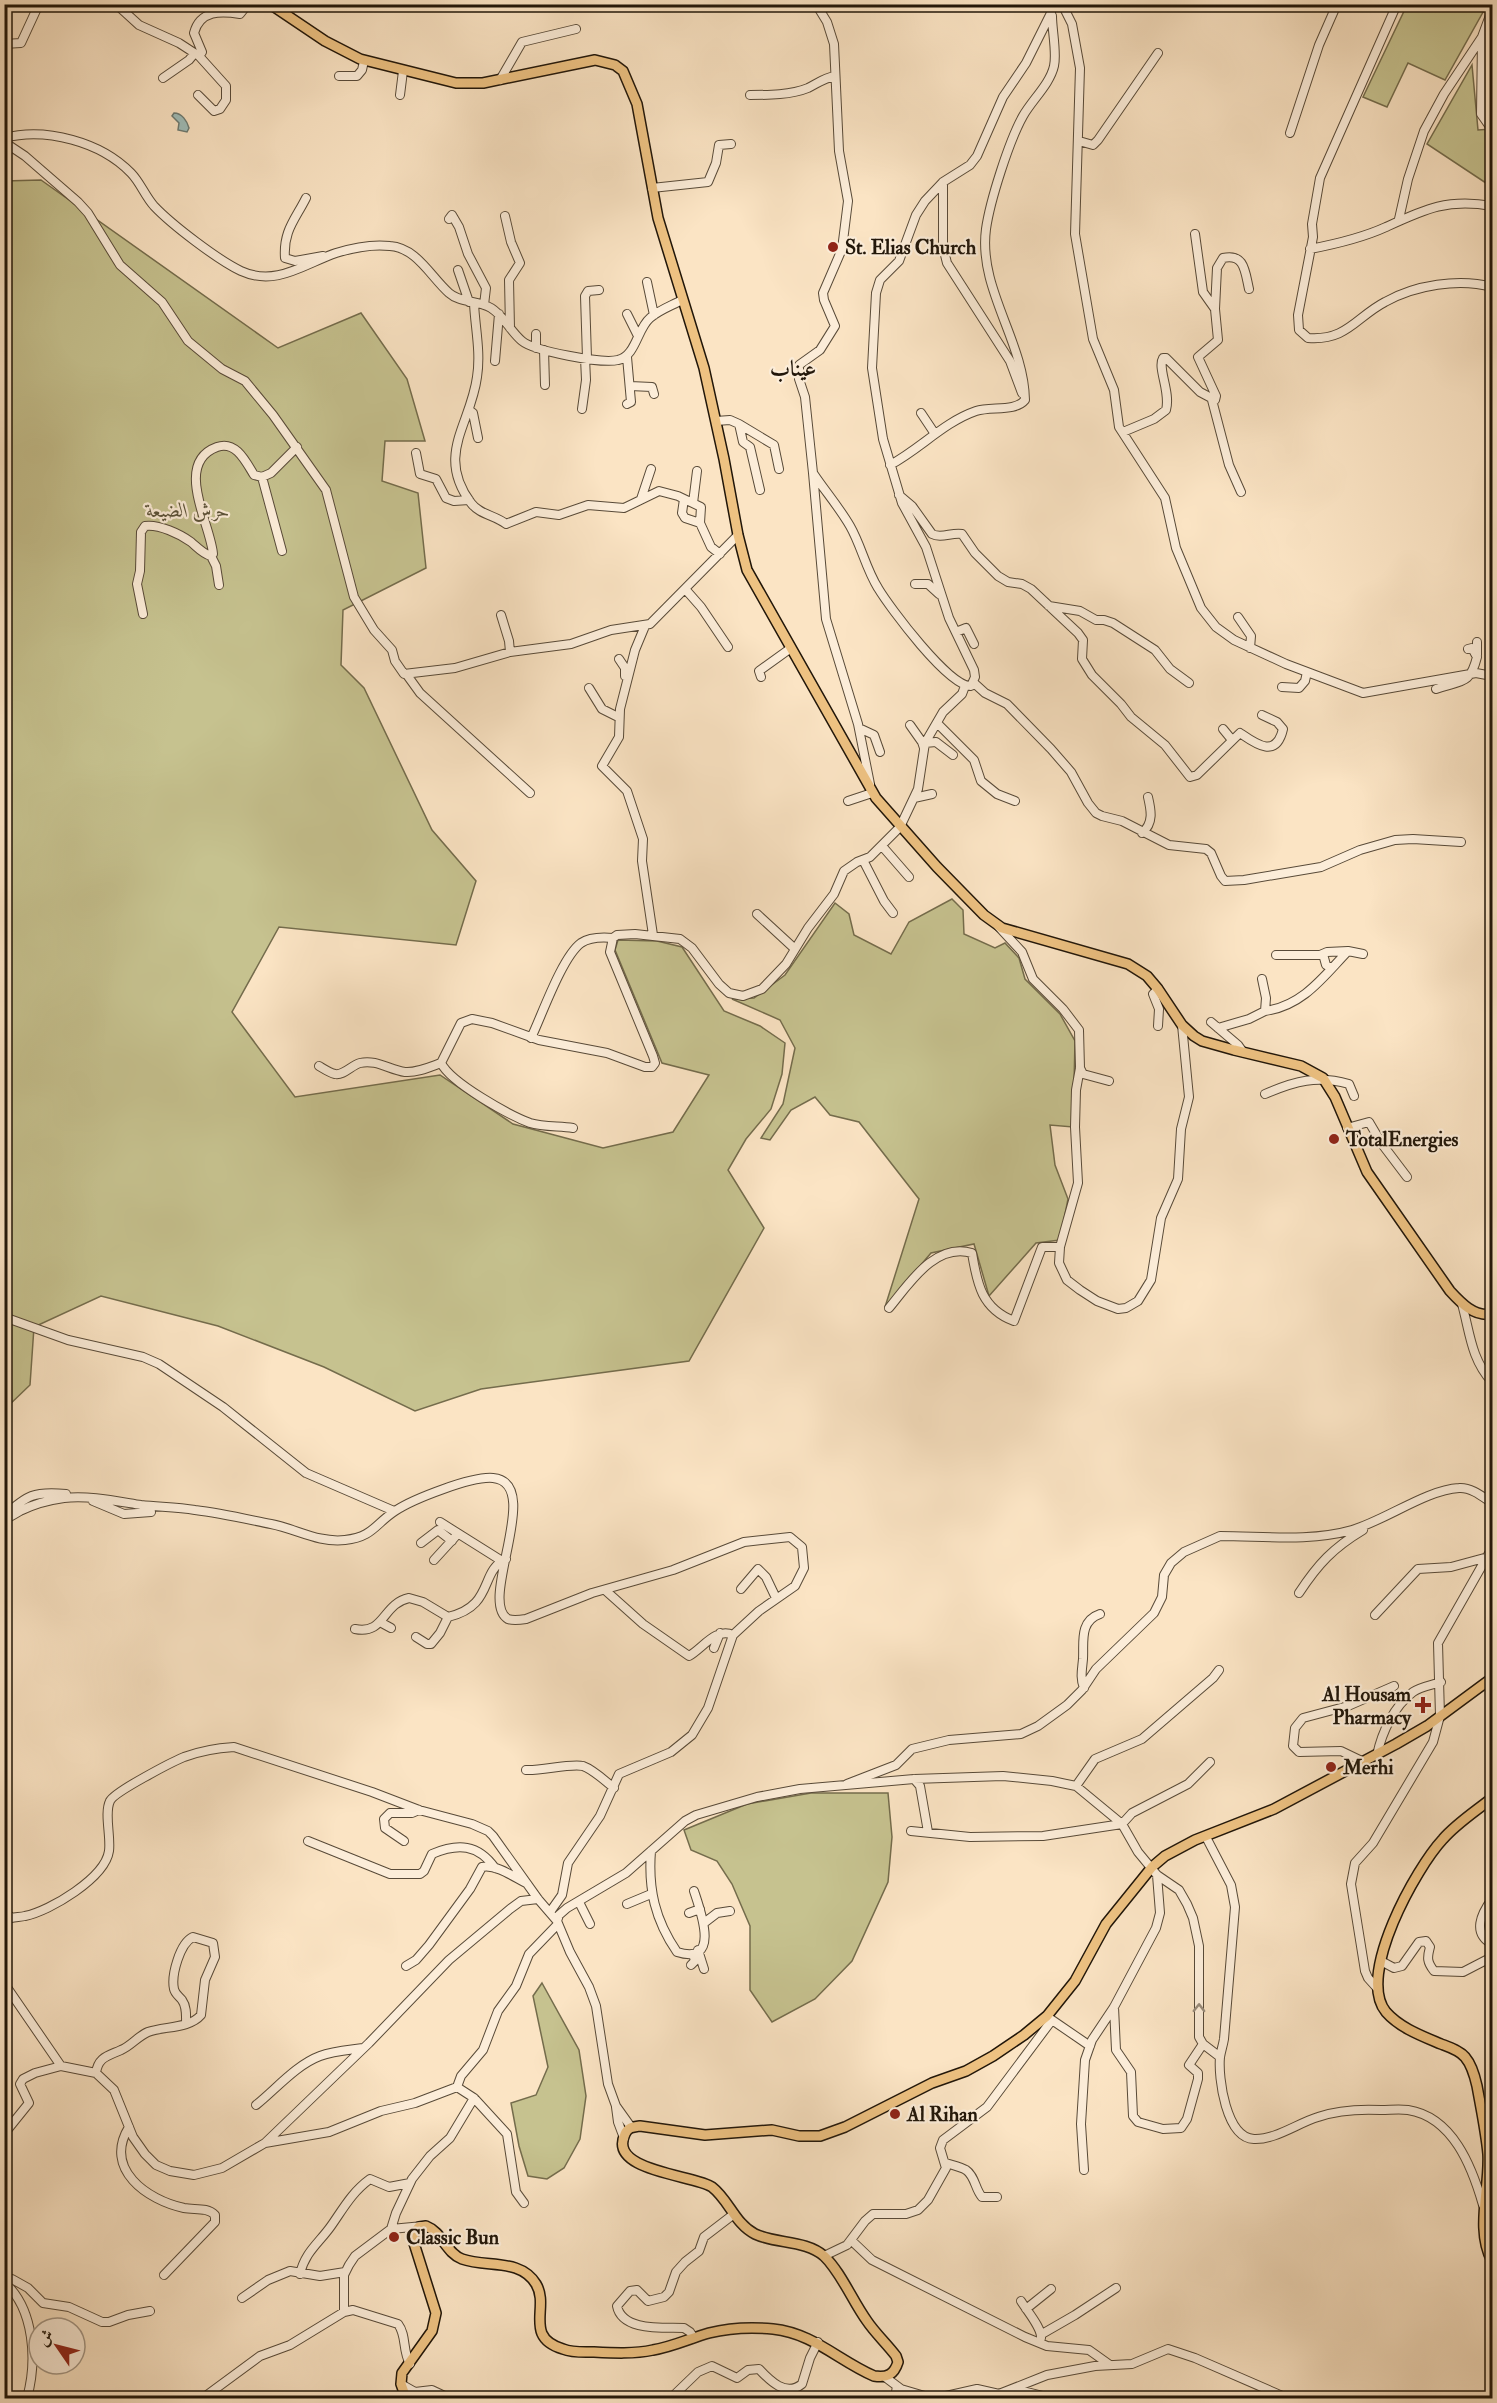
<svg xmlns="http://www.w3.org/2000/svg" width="1497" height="2403" font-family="'IM FELL Double Pica',Amiri,serif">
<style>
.green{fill:#c6c28f;stroke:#746c4c;stroke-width:1.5}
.water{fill:#a0beba;stroke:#6d7b73;stroke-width:1.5}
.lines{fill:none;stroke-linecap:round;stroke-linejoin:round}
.minor-casing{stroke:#584a38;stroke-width:10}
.major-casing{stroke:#211609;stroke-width:12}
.minor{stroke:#fcedd9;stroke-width:8}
.major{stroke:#eec282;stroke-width:9}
.oneway{stroke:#998c7b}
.poi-dot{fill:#8f2418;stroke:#fcedd9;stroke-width:2}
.labels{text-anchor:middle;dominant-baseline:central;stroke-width:4.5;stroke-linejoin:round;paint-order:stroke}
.poi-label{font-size:20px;font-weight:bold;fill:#211609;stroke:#fcedd9;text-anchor:start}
.park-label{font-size:20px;font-style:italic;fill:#5b5238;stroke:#fcedd9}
.quarter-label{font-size:22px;font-weight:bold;fill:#211609;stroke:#fcedd9}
</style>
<rect width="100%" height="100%" fill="#fbe4c4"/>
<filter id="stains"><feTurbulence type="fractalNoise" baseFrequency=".00333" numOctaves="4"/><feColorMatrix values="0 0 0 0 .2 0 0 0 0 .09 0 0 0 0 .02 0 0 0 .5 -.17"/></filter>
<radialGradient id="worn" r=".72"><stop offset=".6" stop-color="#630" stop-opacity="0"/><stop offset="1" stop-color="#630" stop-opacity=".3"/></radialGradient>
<!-- green -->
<path class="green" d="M1407 5H1487L1445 80 1408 63 1387 107 1363 97Z
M1472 65 1478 130 1492 129V187L1427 144Z
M41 180 278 348 361 313 407 379 425 441H385L382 481 418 493 426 568 343 610 341 665 364 688 432 830 476 881 456 945 279 927 232 1012 295 1097 440 1075 513 1124 603 1148 673 1132 709 1075 662 1063 615 950 618 940 657 941 682 947 724 1011 760 1026 785 1043 782 1074 771 1109 746 1139 728 1170 764 1228 689 1361 481 1389 415 1411 324 1367 218 1326 101 1296 34 1327 30 1385 5 1409 4 181Z
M952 899 963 910 964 934 995 948 1005 943 1019 958 1025 979 1060 1014 1075 1041 1073 1127 1050 1125 1055 1165 1068 1199 1060 1240 1036 1243 989 1296 974 1244 931 1253 885 1307 919 1199 859 1122 830 1115 815 1097 791 1110 770 1140 761 1138 783 1104 795 1048 780 1020 732 999 754 998 785 975 835 903 849 914 854 935 891 954 909 922Z
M811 1793H888L892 1837 888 1882 852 1961 815 1999 772 2022 750 1990V1926L732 1884 717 1861 691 1850 684 1830 747 1804Z
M542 1983 579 2050 586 2096 580 2139 564 2168 547 2179 528 2176 519 2146 511 2103 536 2095 548 2067 533 1996Z"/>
<!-- water -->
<path class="water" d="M174 113C182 113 187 121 189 128L187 132 178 130 179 123 172 116Z"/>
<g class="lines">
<defs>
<path id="minor" d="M116 4 139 25 179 43 199 56 202 52 194 33C200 10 221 11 240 14L248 4
M1062 4 1072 24 1080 68 1075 234 1093 339 1114 390 1119 427 1165 498 1176 548 1201 608 1216 627 1234 640 1286 664 1363 693 1476 673 1492 676
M1397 4 1320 178 1312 224 1313 237 1298 315 1299 330 1308 338C1347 341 1356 317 1385 302 1415 285 1459 278 1492 287
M1482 38 1481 114 1488 124 1492 126
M4 44 21 43 39 4
M339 76H357L362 70 364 61
M163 78 189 60 194 54
M500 80 522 42 576 29
M198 95 214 111 220 109 226 100V86L199 56
M400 95 403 71
M750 95C769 95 791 95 808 88 818 83 824 78 835 76
M1290 133 1319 45 1337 4
M4 138C46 127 101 142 131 173 140 182 145 196 154 206 172 225 218 260 241 271 276 287 304 264 336 253 352 248 373 244 390 246 417 248 430 276 449 293 460 303 477 300 491 308 504 316 510 331 522 341 534 351 602 364 618 360 636 356 637 329 650 318 659 310 671 306 682 300
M1079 141 1093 145 1098 140 1158 53
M4 142 25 156 78 202 88 213 120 265 162 302 188 341 222 369 245 381 273 415 326 490 354 597 374 630 392 650 395 661 404 674 455 668 510 652 571 644 611 630 650 624 738 535
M943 182V247L947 263 1010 361 1022 393
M652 188 708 182 716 163 719 145 731 144
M306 198C295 220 283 231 285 258L295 261 323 256
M505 216 511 242 520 263 509 280 510 328
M449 219 452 215 459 227 468 254 486 288 484 305
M1399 219 1408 179 1424 131 1444 94 1482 37 1492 10
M1310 249C1336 244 1362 238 1386 227 1425 209 1448 198 1492 206
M458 270 469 302
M647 282 654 315
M474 303C475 327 481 352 477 377 471 424 435 455 471 503 480 515 495 515 506 524L536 512 559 515 588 505 624 508 659 491 678 496 701 507 700 523 711 547 720 554
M1215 309 1217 268 1223 258C1245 253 1245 272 1249 289
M627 314 638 336
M536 348V334
M544 350 545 385
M587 358 585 296 588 291 599 290
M495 361 499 314
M630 386 652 387 654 394
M1212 400 1229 465 1241 492
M627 404 631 402 627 357
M582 409 586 380 585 358
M469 410 473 413 478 438
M921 413 935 434
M716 421 730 420 739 424 743 442 750 447 760 490
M739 424 774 445 779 469
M1123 432 1154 419 1166 410C1171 392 1157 368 1163 358H1166L1200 392 1215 400 1216 396 1198 357 1218 340 1215 309 1203 292 1195 234
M416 453 420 474 436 479 446 498 454 501 469 500
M890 465C920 449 944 422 976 411 991 406 1015 412 1025 400 1024 341 978 289 986 229 990 201 1009 141 1023 116 1032 100 1050 84 1054 66 1057 53 1052 30 1052 16
M813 473 805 397 799 379V365L820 350 835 326 824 300 823 293 842 249 848 201 839 151 834 44 827 22 816 4
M262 477 282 551
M899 495 912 506 932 534C941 539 952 532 962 534L975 553 998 576 1008 582 1022 584 1031 589 1078 633 1083 640 1082 659 1092 675 1121 704 1131 717 1165 745 1190 777 1197 775 1240 733C1256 744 1276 759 1283 729L1277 722 1262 715
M641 499 651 469
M684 499 682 513 685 518 700 523
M693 503 697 471
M211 556 216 566 219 585
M915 584H928L939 594
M686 590 701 607 728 647
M1049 606 1080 611 1096 620H1104L1113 623 1155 650 1170 669 1189 683
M143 614 137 584 140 571 141 532 145 526C159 524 180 534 191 542 198 548 203 554 211 556L213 554C211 525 173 463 217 447 236 440 246 462 254 475L262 477 271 473 297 447
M501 615 509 641 510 652
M1238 617 1251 636 1250 648
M645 626 635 650 620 709 619 737 602 766 627 791 643 839 642 861 653 935
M956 632 966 628 974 644
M1477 642V655
M619 659 625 668V676
M407 675 420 693 530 793
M761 677 759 671 791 648
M974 683 985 693 1007 704 1051 749 1071 772 1088 803 1096 813 1102 816 1122 821 1169 845 1206 849 1211 853 1221 876 1225 881 1244 880 1321 867 1360 850 1395 840 1413 839 1461 842
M1282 687 1299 688 1305 681 1307 672
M589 688 602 709 618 717
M1436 689C1462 680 1470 685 1477 657L1472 648 1468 649
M937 723 974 760 981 781 997 794 1015 801
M910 725 922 742 924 748
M859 728 874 735 880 752
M1223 729 1232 740
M925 743 936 742 953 755
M870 784 858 724 826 619 813 473C825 491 839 507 850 526 861 545 866 569 878 588 890 608 949 687 971 686L975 677 974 670 949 618 926 547 902 503 883 439 872 368 876 293 880 280 899 261 916 215 925 201 943 182 970 165 977 156 1003 97 1026 63 1051 13 1049 4
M914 798 932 794
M848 801 872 793
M1142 833C1154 823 1151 810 1148 797
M882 846 909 877
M863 860 884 901 893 913
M757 914 795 949
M998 926 1022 952 1033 979 1063 1009 1079 1030 1080 1068 1076 1090 1075 1127 1078 1183 1060 1247 1059 1263 1067 1280 1080 1290 1097 1301 1118 1309 1126 1308 1138 1301 1151 1280 1161 1218 1178 1179 1181 1129 1189 1097 1182 1025
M1323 954 1326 965 1332 968
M1276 955H1320L1327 952 1348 951
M1265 1011C1303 1006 1324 976 1348 951L1363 954
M1211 1022 1238 1045 1243 1052
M1158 1026 1159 1009 1153 994 1158 989
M1218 1028 1249 1019 1265 1011 1266 998 1262 979
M531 1038C542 1015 562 957 581 943 590 937 602 937 613 938
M441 1063C451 1083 509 1115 530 1123 543 1127 559 1126 573 1128
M319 1066C324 1069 330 1073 335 1074 343 1076 352 1065 360 1063 376 1059 390 1070 405 1072 417 1073 430 1067 441 1063L461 1023 472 1019 492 1023 539 1040 607 1053 645 1067H652L655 1063 653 1056 610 952 613 938 617 935 635 934 680 939 692 948 719 984 729 993 743 996 762 989 786 964 808 928 834 894 844 871 857 862 870 857 900 827 918 789 925 743 943 712 962 694 965 686
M1080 1068 1083 1074 1109 1081
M1265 1094C1295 1081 1317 1075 1349 1084L1354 1096
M1347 1128 1369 1122 1382 1144 1407 1177
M1462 1304C1470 1333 1471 1359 1492 1382
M889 1308C909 1284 935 1242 972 1253 977 1284 982 1309 1014 1321L1042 1247H1060
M4 1317 68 1340 143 1357 159 1364 223 1407 306 1473 394 1511
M93 1501 124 1514 151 1512
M4 1516C27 1495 34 1491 66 1494
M4 1520C10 1517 15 1514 20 1511 34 1504 49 1500 64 1498 88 1495 116 1501 141 1505 159 1507 177 1507 195 1510 220 1513 246 1519 271 1524 297 1529 318 1543 345 1540 373 1537 375 1524 395 1511 413 1499 472 1476 493 1478 545 1483 477 1602 508 1619 513 1621 520 1620 526 1619L592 1593 673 1570 744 1542 790 1537 802 1547 804 1568 795 1586 759 1611 733 1635 708 1708 692 1735 671 1752 619 1774 600 1816 568 1863 562 1895 550 1912
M440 1522 502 1561
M421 1543 438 1530 452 1541
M434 1560 455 1537
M741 1589 758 1569 766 1577 776 1598
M605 1590 643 1624 689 1656C703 1648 716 1627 733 1635
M1299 1593C1318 1564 1333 1548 1363 1530
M1375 1615 1418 1569 1451 1567 1488 1557
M380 1622 391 1628
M355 1629C385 1635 382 1604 409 1598L423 1602 448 1617C495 1606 479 1571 506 1559
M416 1637 427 1644H431L440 1633 448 1617
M714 1648 720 1633
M1084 1688C1080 1678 1082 1670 1083 1659 1084 1643 1079 1621 1100 1614
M1377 1755C1382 1732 1394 1706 1413 1692 1420 1687 1432 1685 1441 1682
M1364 1762 1341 1751 1299 1752 1293 1746 1295 1728 1303 1718 1348 1706 1394 1686
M526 1770C541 1771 571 1763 583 1766 594 1770 605 1781 614 1788
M914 1779 920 1786 928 1832
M847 1784 896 1765 912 1749 949 1740 1021 1734 1038 1726 1067 1705 1082 1690 1096 1669 1154 1613 1162 1597 1164 1575 1171 1563 1184 1552 1220 1536C1263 1536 1310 1542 1352 1530 1386 1520 1426 1490 1459 1488 1471 1487 1483 1497 1492 1503
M1076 1786 1095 1759 1142 1739 1213 1678 1219 1670
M911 1831 970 1837 1043 1836 1122 1824 1132 1813 1188 1784 1210 1762
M1206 1837 1231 1885 1235 1907 1224 2039C1223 2045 1221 2051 1220 2057 1218 2078 1226 2138 1254 2139 1275 2140 1298 2123 1318 2117 1338 2110 1360 2109 1381 2110 1390 2110 1399 2109 1408 2110 1453 2117 1472 2167 1483 2205
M308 1841 390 1874H420L424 1871 432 1854C458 1843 478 1844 495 1868
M404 1841 385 1828 384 1819 390 1813H412L419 1810
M651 1851C648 1889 655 1920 677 1952 721 1966 701 1912 694 1891
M1492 1899C1481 1914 1472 1933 1492 1944
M579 1902 590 1924
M627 1904 651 1894
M4 1910 11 1918C16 1917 21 1917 25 1916 50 1911 105 1878 109 1851 111 1836 104 1813 110 1801 114 1792 172 1762 184 1757 200 1751 218 1748 234 1747L372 1792 419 1810 472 1824 488 1831 493 1836 538 1899 557 1921 570 1952 589 1987 596 2006 608 2084 616 2106 631 2127
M689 1913 700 1909
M557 1921 559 1915 567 1908 626 1873 685 1821 696 1815 757 1797 800 1789 914 1779 1003 1776 1052 1781 1076 1786 1122 1824 1138 1852 1157 1875 1179 1890 1187 1904 1193 1918 1199 1946V2037L1203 2044 1220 2057
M704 1923 717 1913 730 1911
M698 1950 704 1969
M1381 1961 1394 1968 1402 1966 1419 1942 1426 1941 1430 1947C1427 1958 1427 1962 1434 1971L1463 1972 1492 1957
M691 1965 695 1961 693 1954
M406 1966 416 1960 429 1945 470 1889 482 1867C496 1864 514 1877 526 1883
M4 1983 61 2066
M1377 1988 1368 1978 1365 1971 1351 1884 1355 1863 1373 1843 1433 1742 1440 1716 1438 1643 1492 1548
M1114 2007 1116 2050 1131 2072 1133 2116 1138 2122 1163 2129 1181 2128 1187 2119 1198 2079V2073L1189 2065 1203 2044
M1052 2020 1090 2046
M96 2073C98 2057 108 2056 121 2050 131 2046 138 2036 148 2032 164 2026 189 2029 201 2015L205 1980 215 1957 213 1943 193 1937C180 1943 171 1975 174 1989 175 1994 179 1996 182 2000 187 2007 186 2016 186 2023
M457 2087 461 2076 483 2050 498 2011 516 1986 529 1954 557 1925
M457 2087 474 2098 507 2134 516 2192 524 2203
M256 2105C276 2089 296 2065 320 2056 333 2051 349 2050 363 2048
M616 2107 618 2122 624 2138
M129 2127C103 2169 147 2200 184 2208 195 2210 207 2207 215 2215V2222L164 2275
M4 2134 29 2103 20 2084 23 2079 35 2073 61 2066 96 2073 114 2090 133 2137 145 2154 156 2165 170 2171 194 2175 222 2168 265 2143 329 2132 381 2111 415 2103 457 2087
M265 2143 369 2043 449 1960 510 1909 521 1901 538 1899
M946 2163C952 2165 961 2167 966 2170 975 2176 975 2189 982 2197H997
M1084 2170 1081 2124 1085 2060 1092 2040 1114 2007 1156 1928 1160 1913 1157 1875
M391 2229 423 2226
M852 2241 872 2260 1025 2337 1047 2346 1089 2350 1110 2365
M824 2256 847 2245 865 2221 873 2214H906L918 2210 928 2200 946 2168 940 2148 943 2140 987 2107 1052 2020 1047 2016
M300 2274C305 2252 319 2243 331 2226 343 2209 352 2192 370 2179L389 2187 410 2183
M4 2282 12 2279 28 2288 43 2303 69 2307 102 2322H109L128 2315 150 2311
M4 2282C35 2309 37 2362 27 2398
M242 2298 268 2280 290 2271 320 2276 345 2272
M1021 2301C1027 2311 1042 2328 1041 2338
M1026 2309 1051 2289
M344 2312V2275L349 2265 355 2256 391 2229 396 2213 412 2179 430 2156 450 2138 474 2098
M1042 2334 1075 2315 1116 2288
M694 2338 690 2332 684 2328C665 2327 622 2332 617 2306L630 2291 637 2290 648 2301 664 2297 669 2292 676 2272 685 2262 699 2251 704 2237 734 2214
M885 2377 901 2389 928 2397 946 2396 977 2389 999 2394 1047 2375 1095 2366 1132 2364 1168 2349 1195 2358 1287 2398
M401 2384 415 2392 432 2390 449 2398
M1014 2389 1051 2398
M203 2398 260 2356 290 2345 344 2312 353 2310 398 2324C407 2336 402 2350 410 2364
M671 2398 698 2372 712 2366 737 2378 748 2370 759 2369C770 2381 786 2397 802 2384L810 2358 818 2342
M895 2398 897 2386"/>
<path id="major" d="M270 4 325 41 360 59 456 83H483L595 60 615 65 623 71 637 104 658 218 704 368 724 459 738 535 747 570 876 798 937 867 984 915 1002 928 1128 964 1147 976 1158 989 1182 1025 1194 1036 1202 1041 1234 1050 1301 1066 1323 1078 1335 1097 1367 1172 1450 1291C1461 1303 1474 1317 1492 1314
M1492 1798C1476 1811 1457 1823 1443 1839 1416 1868 1356 1975 1386 2012 1400 2028 1422 2036 1441 2044 1449 2047 1459 2050 1465 2057 1471 2064 1475 2077 1477 2086 1481 2108 1486 2132 1488 2154 1490 2189 1475 2229 1492 2261
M406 2398 401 2384 402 2373 432 2331 436 2313 413 2240 414 2233 419 2227 426 2226C442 2232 446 2253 462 2259 487 2268 520 2258 536 2284 550 2307 523 2337 563 2349 573 2353 584 2352 594 2352 614 2353 634 2354 653 2350 672 2347 691 2338 709 2333 729 2328 753 2327 773 2329 813 2333 839 2361 874 2376 887 2378 894 2375 898 2362L896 2356C887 2344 875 2333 867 2321 853 2302 841 2272 824 2256 806 2240 776 2244 755 2234 735 2224 729 2200 712 2187 696 2175 607 2172 625 2134 628 2127 633 2127 640 2126L705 2135 772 2130 799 2136H820L845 2127 932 2083 966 2071 993 2056 1024 2035 1047 2016 1075 1981 1106 1924 1152 1867 1165 1856 1195 1840 1274 1809 1396 1744 1427 1726 1492 1678"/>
</defs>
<!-- minor casing -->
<use href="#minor" class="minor-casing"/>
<!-- major casing -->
<use href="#major" class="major-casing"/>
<!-- minor -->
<use href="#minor" class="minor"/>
<!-- major -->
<use href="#major" class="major"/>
</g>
<!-- one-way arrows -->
<defs><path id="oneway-chevron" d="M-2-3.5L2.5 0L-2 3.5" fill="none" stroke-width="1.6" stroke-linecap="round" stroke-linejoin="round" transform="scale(1.5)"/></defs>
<use class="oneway" href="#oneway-chevron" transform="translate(1199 2008) rotate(-89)"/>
<!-- markers -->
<g class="poi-dot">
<circle cx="833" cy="247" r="6"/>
<circle cx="1334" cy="1139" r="6"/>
<path d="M1420 1696h6v6h6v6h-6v6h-6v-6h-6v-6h6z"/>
<circle cx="1331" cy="1767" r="6"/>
<circle cx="895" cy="2114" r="6"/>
<circle cx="394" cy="2237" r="6"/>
</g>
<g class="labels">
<!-- poi labels -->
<g class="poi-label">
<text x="845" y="247">St. Elias Church</text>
<text x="1346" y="1139">TotalEnergies</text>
<text x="1411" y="1694" text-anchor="end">Al Housam<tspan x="1411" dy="23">Pharmacy</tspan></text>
<text x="1343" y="1767">Merhi</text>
<text x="907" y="2114">Al Rihan</text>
<text x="406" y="2237">Classic Bun</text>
</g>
<!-- park labels -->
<g class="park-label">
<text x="188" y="510">حرش الضيعة</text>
</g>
<!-- quarter labels -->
<g class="quarter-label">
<text x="793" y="369">عيناب</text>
</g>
</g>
<!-- margin -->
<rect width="1497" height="2403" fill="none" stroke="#fbe4c4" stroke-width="24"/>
<rect x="6" y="6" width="1485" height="2391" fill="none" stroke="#211609" stroke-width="3"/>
<rect x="12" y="12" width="1473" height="2379" fill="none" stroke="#211609" stroke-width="1.5"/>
<!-- north arrow -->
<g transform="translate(57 2346) rotate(305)"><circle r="28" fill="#fcedd9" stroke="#a49786" stroke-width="1.5"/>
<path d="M0-4.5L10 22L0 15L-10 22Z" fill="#8f2418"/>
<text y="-9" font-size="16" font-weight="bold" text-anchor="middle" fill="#211609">ش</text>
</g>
<rect width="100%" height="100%" filter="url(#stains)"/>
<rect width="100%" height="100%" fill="url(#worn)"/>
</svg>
